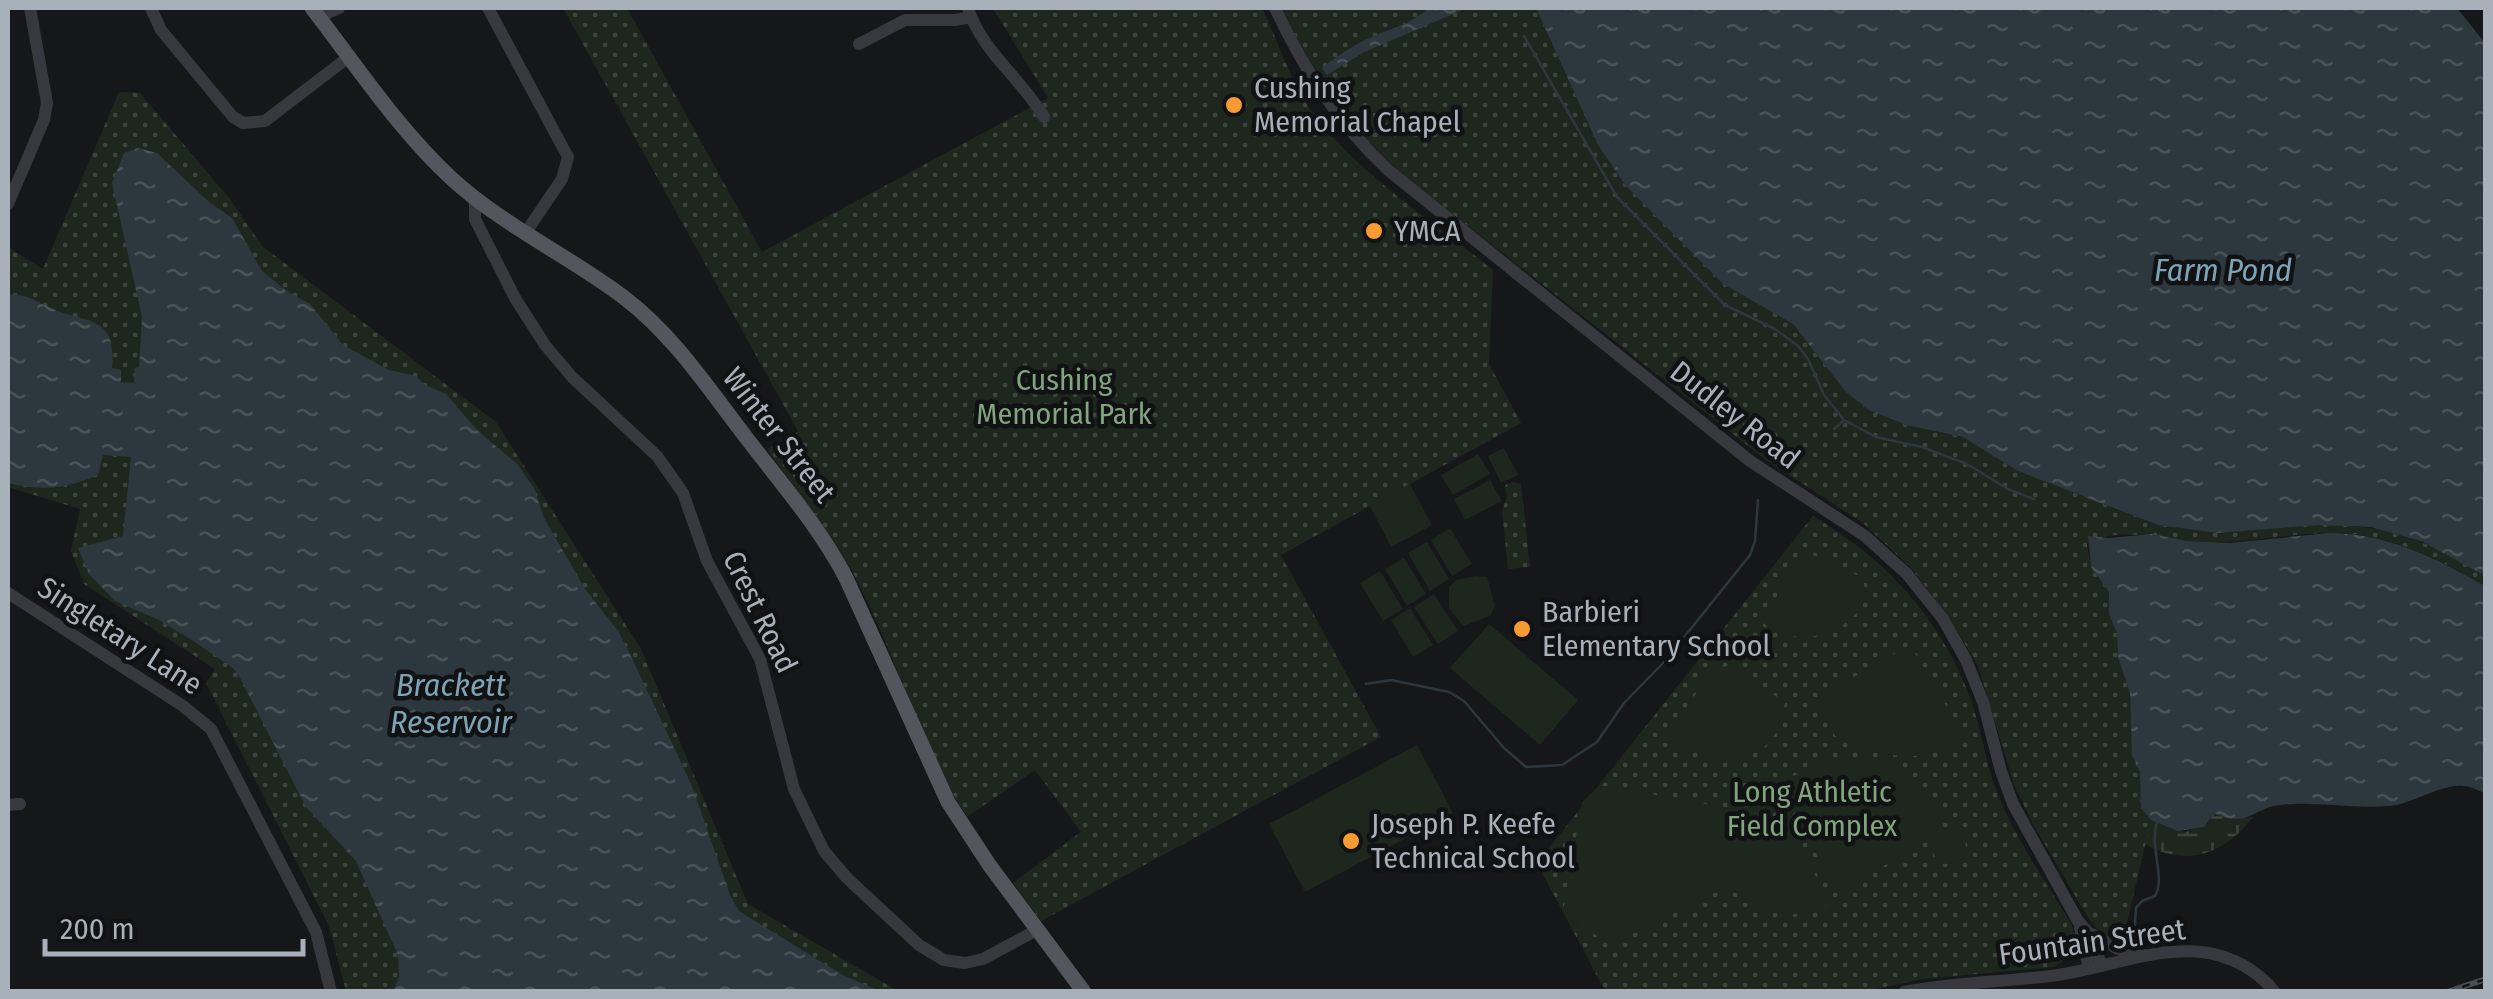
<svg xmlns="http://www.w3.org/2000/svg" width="2493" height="999" font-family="'Fira Sans Condensed',sans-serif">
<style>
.wetland{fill:url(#wetland-marsh)}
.park{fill:url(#park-dots)}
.pitch{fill:#1e271e}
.water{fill:url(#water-ripples)}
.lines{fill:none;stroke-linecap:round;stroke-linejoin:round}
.stream{stroke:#2c383d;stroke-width:2.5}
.minor{stroke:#37393e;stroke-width:12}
.major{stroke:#53575d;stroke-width:15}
.rail-casing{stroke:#4a4e53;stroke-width:6}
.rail{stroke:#111214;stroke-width:2.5;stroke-dasharray:8;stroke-linecap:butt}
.poi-dot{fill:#f69a31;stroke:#111214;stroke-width:4}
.labels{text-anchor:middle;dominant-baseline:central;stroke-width:9;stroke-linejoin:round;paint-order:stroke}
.poi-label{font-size:30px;fill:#a8b0b9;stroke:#111214;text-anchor:start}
.park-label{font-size:30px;fill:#82a47f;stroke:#111214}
.street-label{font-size:30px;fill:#a8b0b9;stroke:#111214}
.water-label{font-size:32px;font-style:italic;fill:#7fa2b4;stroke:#111214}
</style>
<defs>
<pattern id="wetland-marsh" width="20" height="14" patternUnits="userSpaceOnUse" patternTransform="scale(2.5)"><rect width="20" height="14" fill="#1e271e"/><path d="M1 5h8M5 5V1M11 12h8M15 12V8" fill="none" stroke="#3c443d"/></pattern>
<pattern id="park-dots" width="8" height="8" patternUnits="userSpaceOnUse" patternTransform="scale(2.5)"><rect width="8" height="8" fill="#1e271e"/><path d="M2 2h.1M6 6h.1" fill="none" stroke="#3c443d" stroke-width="1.8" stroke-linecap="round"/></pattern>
<pattern id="water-ripples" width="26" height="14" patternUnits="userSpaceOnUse" patternTransform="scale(2.5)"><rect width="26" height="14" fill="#2c383d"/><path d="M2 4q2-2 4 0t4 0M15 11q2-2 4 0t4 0" fill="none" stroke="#485257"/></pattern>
</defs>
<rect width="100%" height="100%" fill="#161719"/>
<!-- wetland -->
<path class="wetland" d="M2077 512 2151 820 2186 832 2207 824 2214 813 2235 819 2253 817C2224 854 2188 868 2144 844Z"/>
<!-- park -->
<path class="park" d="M563 8H627L762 252 1048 98 993 8H1262C1280 46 1294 92 1322 125 1367 179 1437 225 1493 270L1489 364 1521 423 1281 555 1381 737 1041 921 1013 883 1081 832 1035 770 967 817C918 742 896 653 854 575 830 530 796 490 767 449L798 431Z
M1282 8H1536L1598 145 1626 186 1723 284 1793 324 1845 391 1869 410 1906 425 1963 437 2018 471 2158 525 2217 533 2328 524 2379 529 2429 545 2485 576V586C2447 564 2410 544 2366 536 2306 525 2244 549 2183 540 2156 536 2110 528 2087 544L2091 567 2109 592 2111 601 2109 610 2117 633 2118 657 2130 693 2132 755 2142 783 2140 803 2151 820 2122 944 2101 934 2088 918 2034 826 2014 785 1978 666 1948 616 1912 569 1863 523 1766 460 1399 172C1348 125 1312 70 1282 8Z
M119 92 140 93 229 198 262 246 496 422 641 649 748 904 898 991H346L329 926 206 683 215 669 84 584 71 551 80 509 8 487V247L43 269Z
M1513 482 1521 484 1530 567 1508 569 1502 511 1507 497 1505 485Z
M1813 516C1886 559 1940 618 1970 697 1981 728 1985 761 1997 792 2016 840 2046 882 2072 925L2076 940 2073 953 2054 967 1923 979 1867 991H1605L1537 863Z"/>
<!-- pitch -->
<path class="pitch" d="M1504 448 1518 475 1501 483 1488 456Z
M1478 454 1490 474 1453 495 1441 475Z
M1490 480 1502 501 1465 520 1454 499Z
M1410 484 1432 525 1391 547 1370 506Z
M1450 528 1472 564 1452 576 1431 540Z
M1427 542 1449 579 1430 591 1408 553Z
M1813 555 1861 577 1868 595C1850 635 1798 651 1763 623L1783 585 1781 578 1789 562Z
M1404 558 1426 594 1407 606 1385 569Z
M1380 571 1403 609 1383 621 1360 583Z
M1476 576 1487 577 1495 606 1490 616 1463 626 1449 608V587L1456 580Z
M1434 594 1458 631 1438 644 1414 607Z
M1410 608 1433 645 1413 657 1391 620Z
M1489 624 1578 700 1540 745 1450 668Z
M1910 645 1964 736C1919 769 1882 756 1835 736L1819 697Z
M1728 666 1785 702C1777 772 1714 767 1666 738L1712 670Z
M1417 745 1453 813 1305 892 1269 824Z
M1888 757 1950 817 1934 829 1963 826 1968 861 1936 865 1932 838 1846 888 1832 884 1795 811 1784 780 1830 760Z
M1606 786 1760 814 1757 843 1786 829 1798 834 1828 906C1788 921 1758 916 1730 885L1610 945 1563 912 1582 802 1598 787Z"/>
<!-- water -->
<path class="water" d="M1429 8H1467L1364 52 1327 75 1322 68C1340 54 1358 42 1379 34 1398 26 1414 22 1429 8Z
M1536 8H2457L2485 43V576L2423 542 2371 527 2319 525 2217 533 2158 525 2018 471 1963 437 1906 425 1869 410 1845 391 1793 324 1723 284 1626 186 1598 145Z
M138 148 157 153 209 202 232 218 262 271 288 292 310 304 343 345 389 370 416 376 425 385 446 394 477 430 517 464 534 488 544 518 585 589 618 631 629 652 692 786 730 895 739 911 841 974 879 991H393L399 977 398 955 356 861 306 807 240 678 233 668 192 640 159 620 115 601 89 574 78 548 123 536 131 457 103 455 98 475C66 489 42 491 8 483V295C26 293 37 302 53 309 88 324 117 315 112 368L121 370V382L134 383 135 368 139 367 142 317 112 183 124 153Z
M2329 533C2387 533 2436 558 2485 586V793C2478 791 2471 786 2463 786 2442 783 2413 804 2389 806 2352 809 2316 801 2280 805 2252 808 2249 829 2214 813L2204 827 2178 831 2151 820 2141 808 2140 772 2132 755 2130 693 2118 657 2117 633 2109 614V592L2091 567 2088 536 2109 538 2152 534 2187 541 2230 543Z"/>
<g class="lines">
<!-- stream -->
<path class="stream" d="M1524 36 1617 197 1725 305 1775 329 1798 346 1808 359 1824 395 1844 420 1876 437 1922 447 1967 464 2008 489 2034 499
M1834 429 1844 420
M1366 684 1391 680 1449 692 1464 701 1504 748 1526 767 1562 765 1597 742 1624 703 1665 661 1750 555 1755 541 1758 500
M2134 939 2136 908 2142 901 2155 896C2166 877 2149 848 2157 822"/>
<!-- minor -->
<path class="minor" d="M151 8 161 30 233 117 243 123 265 121 350 56
M488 8 568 157 562 179 526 232
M968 8C982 52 1021 78 1044 117
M1275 8C1304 69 1338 123 1388 170L1750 461 1865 536 1907 574 1943 619 1966 660 1983 702 2001 771 2013 804 2078 921 2090 934 2102 966
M319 17 339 8
M859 44 905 20H955L971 17
M475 198V219L515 298 545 345 572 377 657 456 683 493 707 561 760 659 794 789 824 851 847 878 919 945 944 960 965 963 983 959 1037 930
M8 204 44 120 47 103 30 8
M8 593 183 706 211 729 316 932 331 992
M8 805 20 804
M2080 928 2089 969
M2092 934 2118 949 2142 953
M1904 992C1955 982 2007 982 2058 975 2105 968 2154 947 2202 952 2232 956 2256 969 2275 992"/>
<!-- major -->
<path class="major" d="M312 8C356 65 398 129 451 178 503 226 570 256 626 299 674 336 708 388 745 436 780 482 819 526 846 578L948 802 990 866 1084 992"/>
<defs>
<path id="rail" d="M2447 992 2486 979"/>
</defs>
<!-- rail casing -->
<use href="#rail" class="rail-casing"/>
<!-- rail -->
<use href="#rail" class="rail"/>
</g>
<!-- markers -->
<g class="poi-dot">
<circle cx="1234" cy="105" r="10"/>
<circle cx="1374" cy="231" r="10"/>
<circle cx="1522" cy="629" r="10"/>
<circle cx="1351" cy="841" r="10"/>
</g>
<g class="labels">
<!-- poi labels -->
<g class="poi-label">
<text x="1254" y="88">Cushing<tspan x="1254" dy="34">Memorial Chapel</tspan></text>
<text x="1394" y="231">YMCA</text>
<text x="1542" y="612">Barbieri<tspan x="1542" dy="34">Elementary School</tspan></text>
<text x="1371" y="824">Joseph P. Keefe<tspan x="1371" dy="34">Technical School</tspan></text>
</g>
<!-- park labels -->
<g class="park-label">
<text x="1064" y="380">Cushing<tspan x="1064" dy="34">Memorial Park</tspan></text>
<text x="1812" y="792">Long Athletic<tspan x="1812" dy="34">Field Complex</tspan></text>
</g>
<!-- street labels -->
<g class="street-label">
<text transform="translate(1735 415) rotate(38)">Dudley Road</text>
<text transform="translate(779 435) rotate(52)">Winter Street</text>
<text transform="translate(760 612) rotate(64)">Crest Road</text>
<text transform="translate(120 636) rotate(33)">Singletary Lane</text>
<text transform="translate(2092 942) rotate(-8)">Fountain Street</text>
</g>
<!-- water labels -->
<g class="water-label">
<text x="2223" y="270">Farm Pond</text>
<text x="451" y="685">Brackett<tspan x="451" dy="37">Reservoir</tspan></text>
</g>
</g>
<!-- border -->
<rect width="2493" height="999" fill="none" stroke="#a8b0b9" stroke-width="20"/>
<!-- scale -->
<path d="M45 939v15h258v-15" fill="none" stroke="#a8b0b9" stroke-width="5"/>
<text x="60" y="939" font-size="30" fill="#a8b0b9" stroke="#111214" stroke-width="8" paint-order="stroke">200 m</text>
</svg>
